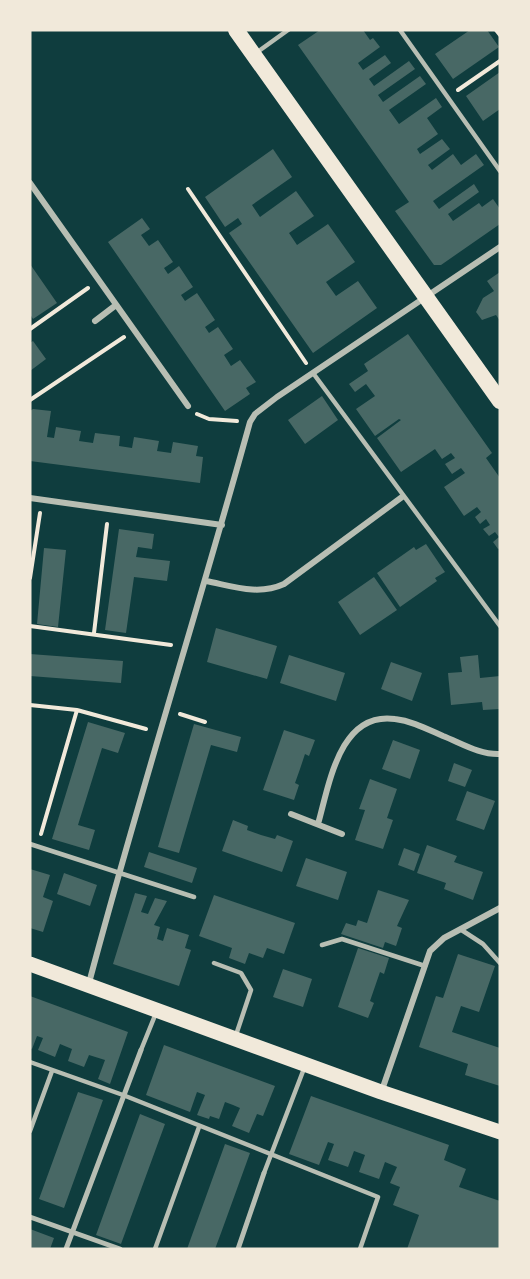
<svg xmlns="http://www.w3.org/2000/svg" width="530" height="1279" font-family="Quicksand,sans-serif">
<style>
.building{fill:#486865}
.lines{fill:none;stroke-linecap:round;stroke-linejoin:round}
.path{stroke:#f1e9da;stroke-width:4}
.service{stroke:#b8beb3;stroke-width:4.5}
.pedestrian{stroke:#b8beb3;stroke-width:5}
.minor{stroke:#b8beb3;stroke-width:6}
.primary{stroke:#f1e9da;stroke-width:15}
.trunk{stroke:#f1e9da;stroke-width:16}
</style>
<rect width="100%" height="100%" fill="#0f3d3e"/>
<!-- building -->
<path class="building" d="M320 30H363L370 40 373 38 380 47 358 63 363 70 385 55 391 63 369 79 374 86 409 61 415 69 378 95 383 102 420 76 426 84 389 110 399 124 436 98 442 107 427 118 438 134 417 149 420 154 442 139 450 149 428 165 432 170 453 154 461 165 476 154 484 165 433 201 439 209 474 184 479 192 448 214 453 221 479 203 482 207 493 199 500 209V224L441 265H434L395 211 409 202 298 45Z
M470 30H487L499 47 453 79 435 54Z
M500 72V109L483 121 466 96Z
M273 149 292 177 252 205 260 217 296 191 314 216 289 233 297 245 328 224 355 262 326 282 336 296 358 281 377 308 313 353 229 233 242 224 238 218 225 227 205 197Z
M142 218 150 229 141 235 149 246 158 240 173 262 164 268 168 274 179 266 193 287 181 295 185 301 197 293 215 320 205 327 209 333 218 327 233 349 224 355 231 366 240 360 256 382 246 388 250 394 225 411 108 242Z
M30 264 57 303 33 319 30 314Z
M500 272V321L496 315 482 320 476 312 483 298 494 291 487 281Z
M408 334 492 453 486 458 500 478V548L498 549 493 542 499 537 495 532 489 536 483 529 490 525 486 519 480 524 475 517 481 512 477 507 464 516 444 487 465 473 461 468 452 474 445 464 455 458 451 453 442 459 435 449 401 472 377 438 401 420 399 419 375 436 356 409 375 396 366 384 355 392 349 384 368 371 364 364Z
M33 341 46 359 30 371V343Z
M322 396 338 420 305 444 288 420Z
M33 409 51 411 47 437 54 438 56 427 81 431 79 441 93 443 95 433 120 436 119 446 132 448 134 437 159 441 157 451 171 453 173 442 198 446 196 456 203 457 200 483 30 461V411Z
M119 529 154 534 152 549 138 547 136 557 170 561 167 581 134 577 126 633 105 630Z
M426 544 445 572 435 578 437 581 400 607 377 573 414 547 416 550Z
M44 548 66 550 58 627 37 624Z
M374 577 397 610 360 635 338 602Z
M216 628 277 646 267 679 207 662Z
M30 654 123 661 121 683 30 676Z
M289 655 345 673 336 701 280 683Z
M478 655 480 678 500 676V709L483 710 482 702 451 705 448 673 462 672 460 657Z
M391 662 422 673 412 701 381 689Z
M88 722 125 733 118 753 102 748 78 825 95 830 89 850 52 839Z
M194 724 241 737 237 752 211 745 179 853 158 847Z
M284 730 315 740 309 756 305 754 300 769 295 783 299 785 294 800 263 790Z
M393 740 420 750 410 779 382 769Z
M454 763 472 770 465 787 448 781Z
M370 779 397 789 387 818 393 820 383 849 355 840 365 810 359 809Z
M467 791 495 801 484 830 456 820Z
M233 820 248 826 247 830 261 835 275 839 277 835 293 841 282 872 222 851Z
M427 845 457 856 454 862 483 872 473 900 444 889 446 883 417 873Z
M404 848 420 854 414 871 398 865Z
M149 852 197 868 192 883 144 867Z
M306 858 347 872 338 900 296 886Z
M30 869 50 875 43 897 53 901 43 932 30 928Z
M64 873 97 885 90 906 57 894Z
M378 890 409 900 397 926 402 928 396 946 385 942 383 948 341 934 346 923 356 926 358 920 367 923Z
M135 893 147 896 141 912 148 914 155 898 167 901 154 925 160 927 157 939 163 941 167 928 189 935 185 948 191 950 179 986 113 964Z
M214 895 295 923 284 954 267 948 263 958 249 953 245 964 229 958 232 948 199 936Z
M358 948 389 958 384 974 380 972 370 1001 374 1003 368 1018 338 1007Z
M458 954 495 966 479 1012 461 1006 452 1032 500 1048V1086L465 1075 468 1064 419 1047 436 996 443 998Z
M283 969 312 979 303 1007 273 997Z
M30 996 128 1032 110 1084 98 1079 105 1060 89 1055 84 1067 68 1061 72 1049 60 1044 55 1057 38 1050 43 1038 37 1036 32 1049 30 1048Z
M164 1045 275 1086 263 1116 257 1114 249 1133 232 1126 240 1108 233 1105 225 1102 219 1119 210 1116 209 1119 197 1115 205 1095 197 1092 190 1112 146 1095Z
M78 1092 103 1100 64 1208 39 1199Z
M311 1096 449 1145 444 1160 466 1169 459 1187 500 1201V1249H407L419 1215 393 1205 400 1187 390 1183 397 1167 385 1162 379 1179 359 1172 365 1155 354 1151 348 1167 328 1160 334 1144 328 1142 319 1165 289 1154Z
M140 1114 165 1124 121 1244 96 1235Z
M225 1144 250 1153 221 1233 215 1249H187Z
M30 1229 54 1238 50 1249H30Z"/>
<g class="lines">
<!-- path -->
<path class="path" d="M496 30 500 35
M458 90 500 61
M188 189 306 363
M30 329 88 288
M30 400 124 337
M197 414 209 419 237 421
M30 578 40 513
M30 626 171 645
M94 633 107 524
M30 705 77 710 146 729
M180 714 205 722
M41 834 77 710"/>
<!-- service -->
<path class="service" d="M400 30 500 171
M256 53 288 30
M313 373 500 626
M30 844 194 897
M460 929 483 944 500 963
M322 945 342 939 425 966
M214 963 241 973 251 990 236 1035
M141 1050 156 1013
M30 1062 123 1095 378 1197 360 1249
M30 1131 52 1071
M264 1173 305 1066
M155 1249 199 1127"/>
<!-- pedestrian -->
<path class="pedestrian" d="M30 1217 120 1249
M66 1249 141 1050
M238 1249 264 1173"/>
<!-- minor -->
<path class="minor" d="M30 183 188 406
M95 321 116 305
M30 498 222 525
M206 581C232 586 258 596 284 584L402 497
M291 814 342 834
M318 824C329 786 339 711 395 719 412 721 427 729 443 736 461 743 480 755 500 754
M89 983C139 795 198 610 250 422L255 414 277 397 500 247
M382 1090 430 951 444 938 500 908"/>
<!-- primary -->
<path class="primary" d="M30 964 381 1092 500 1132"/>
<!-- trunk -->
<path class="trunk" d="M236 30 500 401"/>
</g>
<!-- border -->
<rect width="530" height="1279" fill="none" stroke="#f1e9da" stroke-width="63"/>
</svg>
